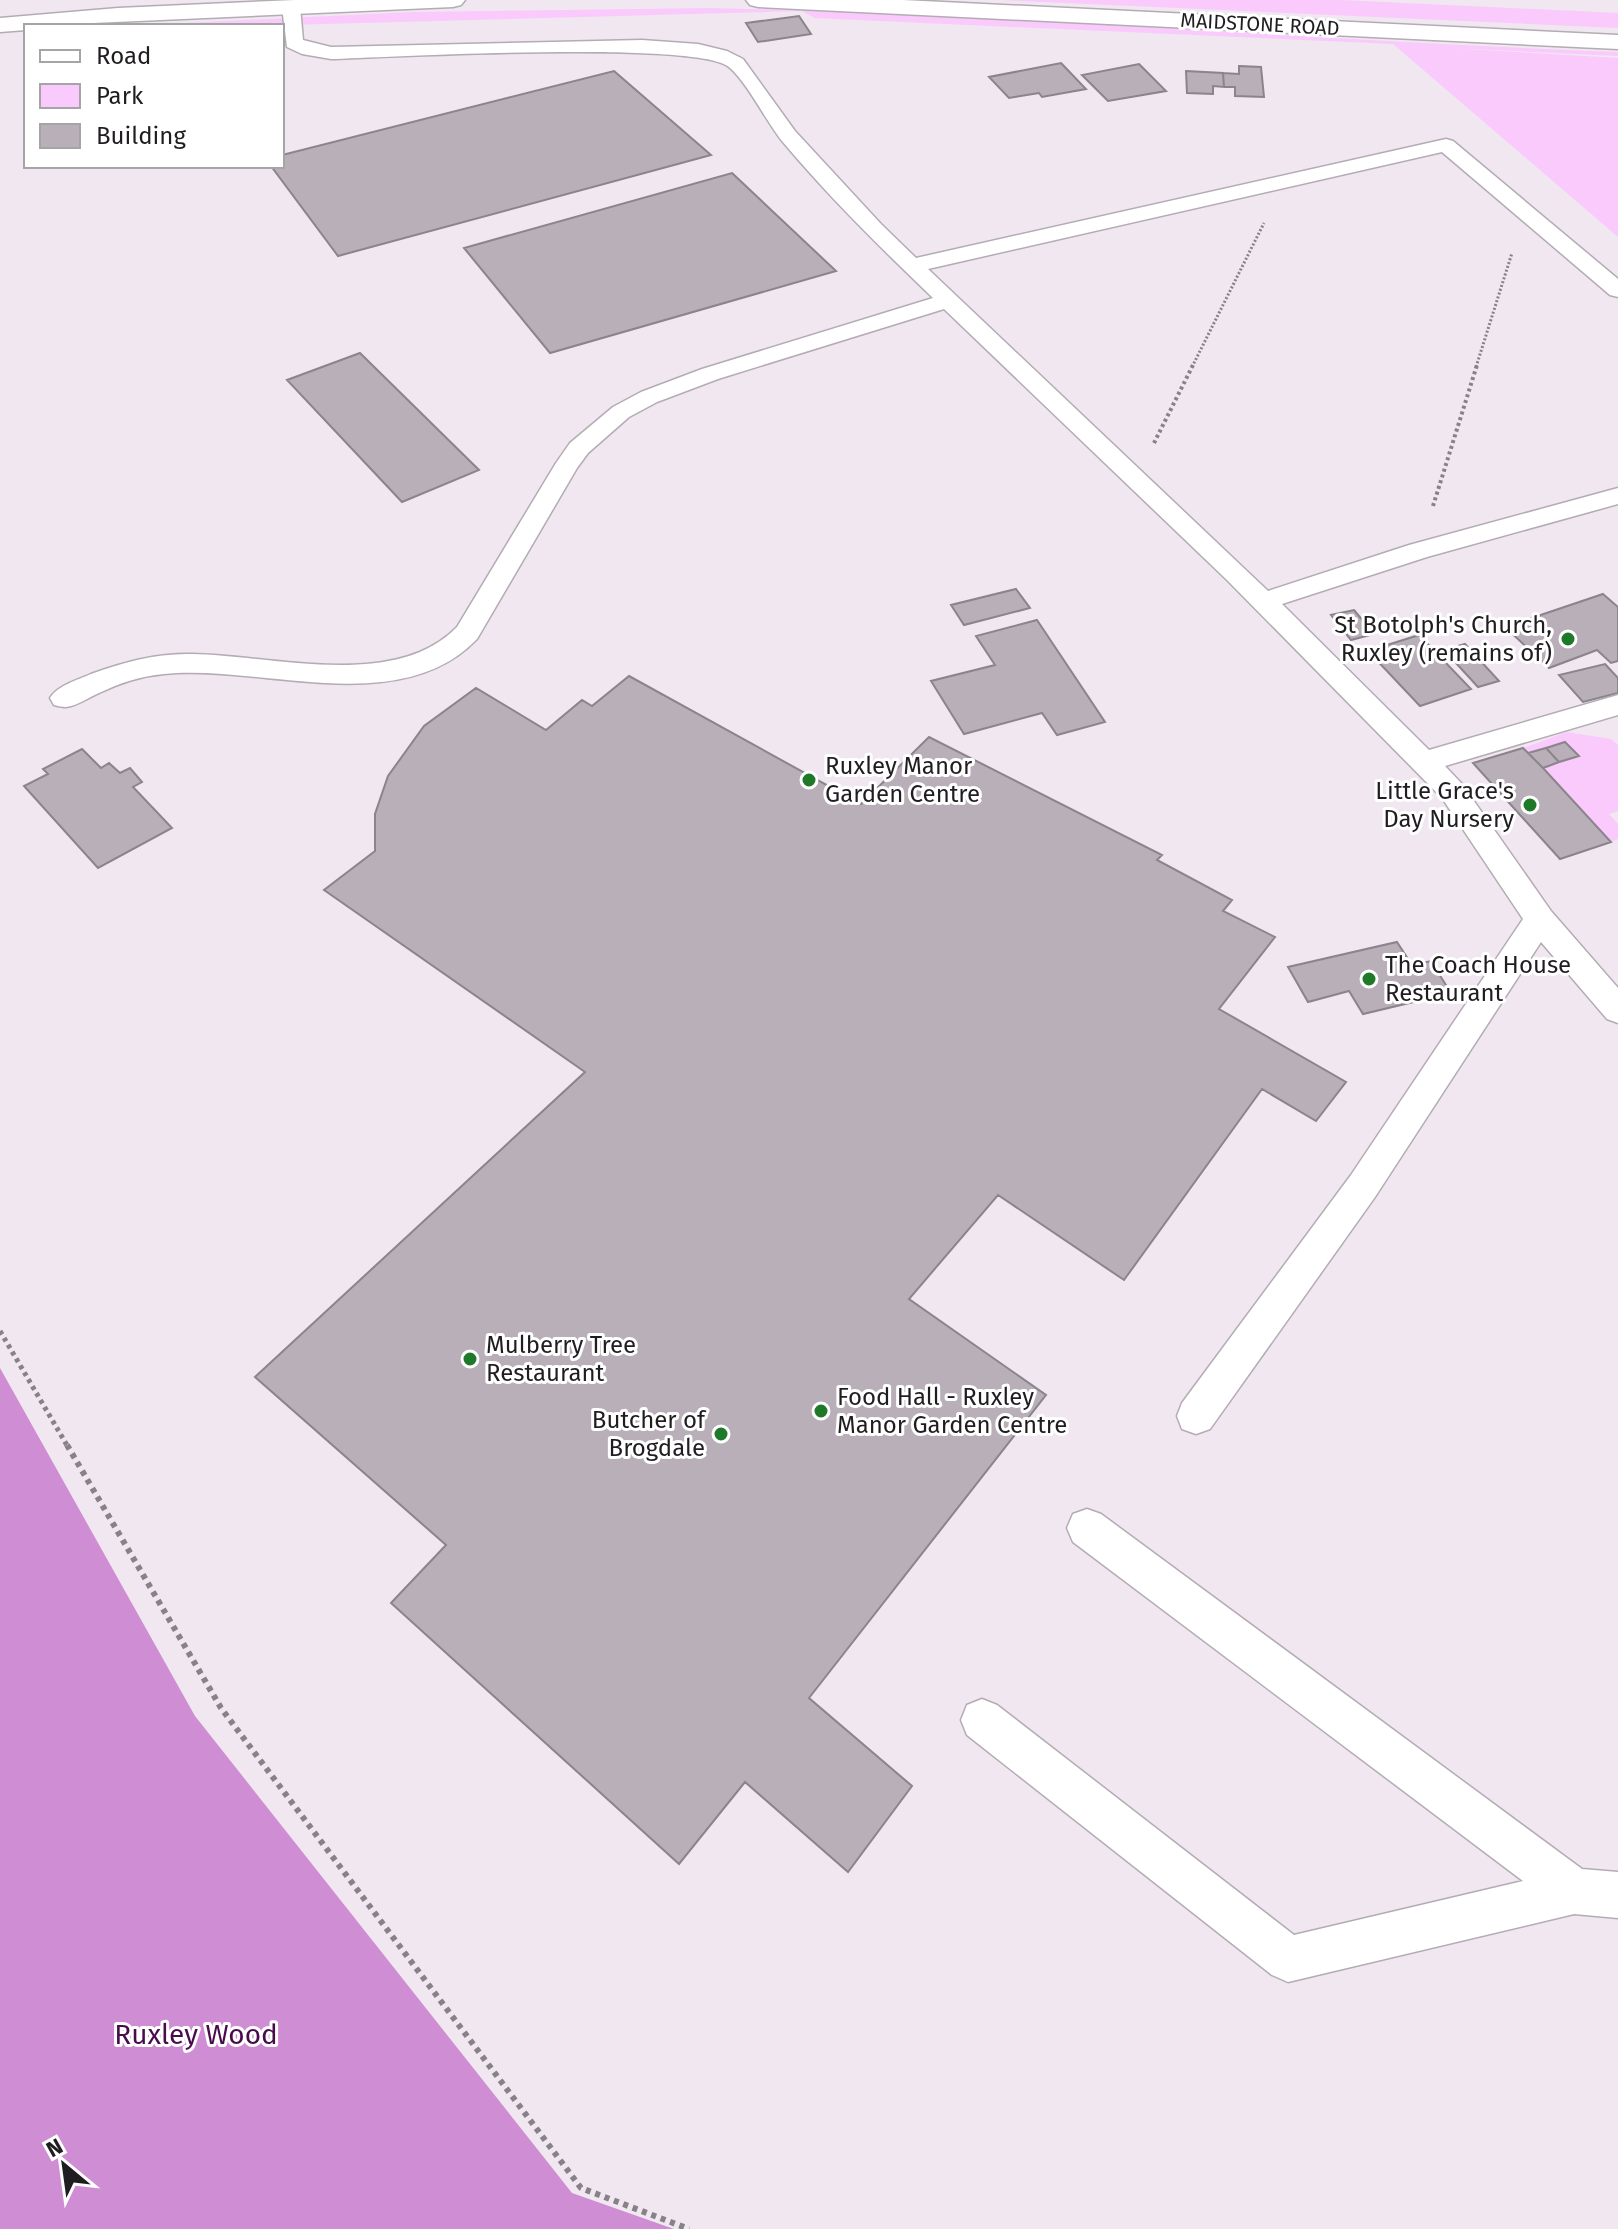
<svg xmlns="http://www.w3.org/2000/svg" width="1618" height="2229" font-family="'Fira Sans',sans-serif">
<style>
.green{fill:#f9cafb}
.forest{fill:#cf8dd3}
.building{fill:#b8afb8;stroke:#8b848c;stroke-width:2}
.lines{fill:none;stroke-linecap:round;stroke-linejoin:round}
.service-casing{stroke:#b4acb4;stroke-width:3}
.secondary-casing{stroke:#b4acb4;stroke-width:3}
.path-far3{stroke:#878188;stroke-width:3;stroke-dasharray:2 2;stroke-linecap:butt}
.path-far2{stroke:#878188;stroke-width:4;stroke-dasharray:3 3;stroke-linecap:butt}
.path-far1{stroke:#878188;stroke-width:5;stroke-dasharray:4 4;stroke-linecap:butt}
.path{stroke:#878188;stroke-width:6;stroke-dasharray:5 5;stroke-linecap:butt}
.service{fill:#fff;fill-rule:evenodd}
.secondary{fill:#fff;fill-rule:evenodd}
.poi-dot{fill:#1e7928;stroke:#fff;stroke-width:3}
.labels{text-anchor:middle;dominant-baseline:central;stroke-width:6;stroke-linejoin:round;paint-order:stroke}
.far-street-label{font-size:20px;fill:#201d20;stroke:#fff}
.poi-label{font-size:24px;fill:#201d20;stroke:#fff;text-anchor:start}
.near-park-label{font-size:28px;fill:#480c4d;stroke:#fff}
</style>
<rect width="100%" height="100%" fill="#f0e7f1"/>
<!-- green -->
<path class="green" d="M1002 0H1341L1618 13V28Z
M711 8C1014 15 1316 40 1618 52V56L1450 48 1618 58V237L1393 44 815 18 802 11 286 25 125 26 412 12Z
M1567 732 1611 739 1618 745V811L1609 814 1618 824V839L1611 842 1523 748Z"/>
<!-- forest -->
<path class="forest" d="M0 1368 195 1716 572 2193 674 2229H0Z"/>
<!-- building -->
<path class="building" d="M799 16 811 34 758 42 746 23Z
M1061 63 1086 89 1042 97 1039 93 1009 98 989 77Z
M1139 64 1166 91 1108 101 1082 75Z
M1239 66 1261 67 1264 97 1235 96V87H1224L1223 73 1239 74Z
M614 71 711 155 338 256 271 166H282V155Z
M1186 71 1223 73 1224 87 1213 86V94L1187 93Z
M732 173 836 271 550 353 464 248Z
M360 353 479 470 402 502 287 380Z
M1016 589 1030 608 964 625 951 605Z
M1603 594 1618 607V661L1611 663 1597 650 1549 668 1505 627Z
M1354 610 1374 634 1351 640 1331 615Z
M1037 620 1105 722 1057 735 1042 713 964 734 931 681 995 665 976 636Z
M1419 635 1471 689 1420 706 1368 651Z
M1465 644 1499 681 1478 687 1444 650Z
M1605 664 1618 678V693L1583 702 1559 675Z
M629 676 861 804 929 737 1162 855 1157 860 1232 900 1223 911 1275 937 1219 1009 1346 1082 1316 1121 1262 1089 1124 1280 998 1195 909 1299 1046 1395 809 1698 912 1786 848 1872 745 1782 679 1864 391 1603 446 1545 255 1377 585 1072 324 890 375 851V814L388 776 424 726 476 688 546 730 582 700 592 706Z
M1565 742 1579 756 1559 762 1546 748Z
M1523 748 1543 768 1611 842 1560 859 1473 763Z
M1546 748 1559 762 1543 768 1528 753Z
M82 749 101 768 109 763 120 773 130 768 142 782 133 787 172 828 98 868 24 786 48 774 43 769Z
M1397 942 1412 965 1431 961 1451 993 1363 1014 1349 991 1308 1002 1288 967Z"/>
<g class="lines">
<defs>
<path id="service" d="M291 2 300 7 303 40 331 47 642 40 698 44 727 51 743 59 795 131 881 224 916 258 1446 139 1453 141 1618 279V297L1610 295 1442 152 928 269 1268 591 1409 545 1618 488V504L1427 557 1282 604 1429 750 1618 695V715L1445 766 1462 784 1551 911 1618 988V1023L1607 1019 1541 942 1375 1197 1210 1429 1196 1434 1182 1429 1177 1416 1182 1403 1351 1175 1523 919 1442 798 1227 580 944 309 718 379 657 402 629 417 588 453 577 468 477 639C400 720 259 664 164 674 141 676 120 683 99 693 89 697 77 706 66 707 62 707 58 706 54 705L50 698C58 685 78 680 91 674 123 662 158 653 192 654 272 655 395 691 457 627L556 463 570 443 613 407 641 392 702 369 933 298C881 248 829 197 782 141 766 121 747 82 729 67 697 40 391 57 331 59L302 54 287 47 282 7Z
M1087 1509 1101 1514 1582 1869 1618 1872V1918L1574 1914 1288 1982 1272 1975 967 1735 961 1720 967 1705 982 1699 997 1705 1294 1935 1523 1881 1073 1542 1067 1528 1073 1514Z"/>
<path id="secondary" d="M295 0H465L461 5 453 7 26 26V30L0 32V18L118 8Z
M746 0H903L1618 35V49L758 7 750 5Z"/>
</defs>
<!-- service casing -->
<use href="#service" class="service-casing"/>
<!-- secondary casing -->
<use href="#secondary" class="secondary-casing"/>
<!-- path-far3 -->
<path class="path-far3" d="M1192 367 1264 223
M1476 367 1512 253"/>
<!-- path-far2 -->
<path class="path-far2" d="M1154 443 1193 365
M1433 506 1477 365"/>
<!-- path-far1 -->
<path class="path-far1" d="M0 1331 68 1447"/>
<!-- path -->
<path class="path" d="M67 1445 221 1708 581 2188 689 2229"/>
<!-- service -->
<use href="#service" class="service"/>
<!-- secondary -->
<use href="#secondary" class="secondary"/>
</g>
<!-- markers -->
<g class="poi-dot">
<circle cx="1568" cy="639" r="8"/>
<circle cx="809" cy="780" r="8"/>
<circle cx="1530" cy="805" r="8"/>
<circle cx="1369" cy="979" r="8"/>
<circle cx="470" cy="1359" r="8"/>
<circle cx="821" cy="1411" r="8"/>
<circle cx="721" cy="1434" r="8"/>
</g>
<g class="labels">
<!-- far-street labels -->
<g class="far-street-label">
<text transform="translate(1260 24) rotate(3)">MAIDSTONE ROAD</text>
</g>
<!-- poi labels -->
<g class="poi-label">
<text x="1552" y="625" text-anchor="end">St Botolph's Church,<tspan x="1552" dy="28">Ruxley (remains of)</tspan></text>
<text x="825" y="766">Ruxley Manor<tspan x="825" dy="28">Garden Centre</tspan></text>
<text x="1514" y="791" text-anchor="end">Little Grace's<tspan x="1514" dy="28">Day Nursery</tspan></text>
<text x="1385" y="965">The Coach House<tspan x="1385" dy="28">Restaurant</tspan></text>
<text x="486" y="1345">Mulberry Tree<tspan x="486" dy="28">Restaurant</tspan></text>
<text x="837" y="1397">Food Hall - Ruxley<tspan x="837" dy="28">Manor Garden Centre</tspan></text>
<text x="705" y="1420" text-anchor="end">Butcher of<tspan x="705" dy="28">Brogdale</tspan></text>
</g>
<!-- near-park labels -->
<g class="near-park-label">
<text x="196" y="2034">Ruxley Wood</text>
</g>
</g>
<!-- legend -->
<rect x="24" y="24" width="260" height="144" fill="#ffffff" stroke="#a6a5a6" stroke-width="2"/>
<rect x="40" y="50" width="40" height="12" fill="#ffffff" stroke="#a6a5a6" stroke-width="2"/>
<text x="96" y="64" font-size="24" fill="#201d20">Road</text>
<rect x="40" y="84" width="40" height="24" fill="#f9cafb" stroke="#a6a5a6" stroke-width="2"/>
<text x="96" y="104" font-size="24" fill="#201d20">Park</text>
<rect x="40" y="124" width="40" height="24" fill="#b8afb8" stroke="#a6a5a6" stroke-width="2"/>
<text x="96" y="144" font-size="24" fill="#201d20">Building</text>
<!-- north arrow -->
<g transform="translate(64 2165) rotate(331)" stroke="#ffffff" stroke-width="6" paint-order="stroke">
<path d="M0-6L14 30L0 20L-14 30Z" fill="#201d20"/>
<text y="-12" font-size="22" font-weight="bold" text-anchor="middle" fill="#201d20">N</text>
</g>
</svg>
